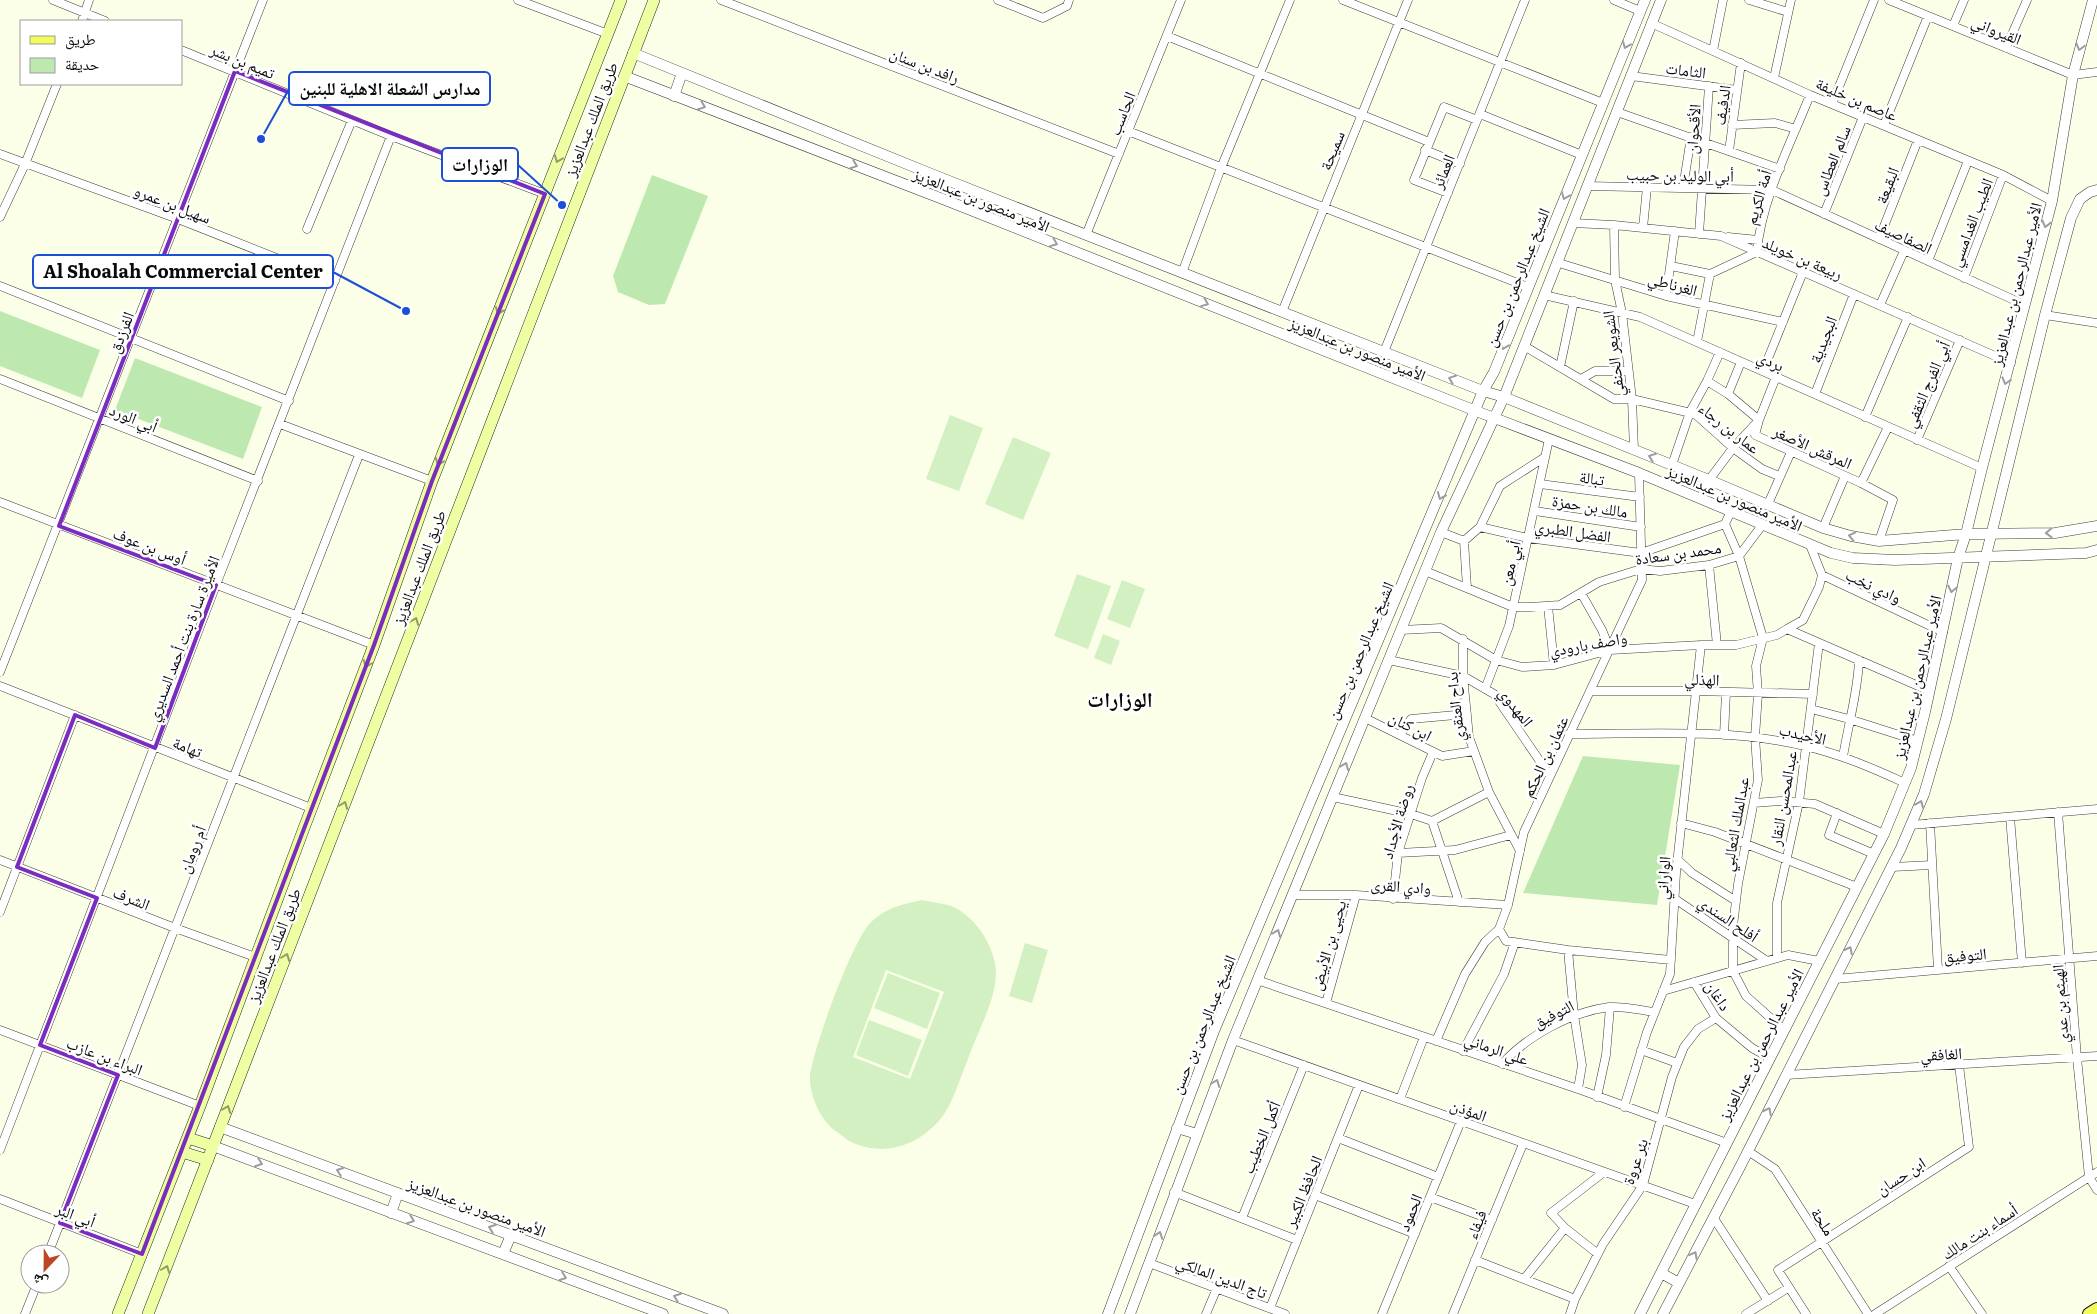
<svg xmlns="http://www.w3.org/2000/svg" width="2097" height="1314" font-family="Literata,'Noto Naskh Arabic',serif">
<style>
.green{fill:#bde9b1}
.pitch{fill:#d3f0c3;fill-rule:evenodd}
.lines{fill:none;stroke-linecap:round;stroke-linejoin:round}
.minor-casing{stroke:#3d3d3d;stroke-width:9}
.tertiary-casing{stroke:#3d3d3d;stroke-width:11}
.secondary-casing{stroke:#2c2c2c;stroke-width:12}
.primary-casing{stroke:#1b1b1b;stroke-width:14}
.minor{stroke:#fff;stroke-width:8}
.tertiary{stroke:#fff;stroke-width:10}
.secondary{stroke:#edffa2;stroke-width:11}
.primary{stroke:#f2fc5a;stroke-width:12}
.oneway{stroke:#9d9d9d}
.oneway2{stroke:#929d65}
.marked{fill:none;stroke:#7b2cbf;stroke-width:4;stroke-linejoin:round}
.labels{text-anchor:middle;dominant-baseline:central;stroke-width:5;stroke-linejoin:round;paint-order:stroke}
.street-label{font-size:16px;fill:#0a0a0a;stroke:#fff}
.district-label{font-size:21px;font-weight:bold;fill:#0a0a0a;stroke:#fff}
.leader{fill:none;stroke:#1d4ed8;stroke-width:2}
.callout-dot{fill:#1d4ed8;stroke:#fff;stroke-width:2}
.callout{fill:#fff;stroke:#1d4ed8;stroke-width:2}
.callout-label{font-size:18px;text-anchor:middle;font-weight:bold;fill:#0a0a0a}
</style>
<rect width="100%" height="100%" fill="#fcffe7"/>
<!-- green -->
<path class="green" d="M652 175 708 196 665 304 649 305 618 292 613 276Z
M0 311 100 350 82 398 0 366Z
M135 358 262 407 243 459 115 410Z
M1583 756 1680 765 1657 905 1523 893Z"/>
<!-- pitch -->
<path class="pitch" d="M950 415 983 428 959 491 926 479Z
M1013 437 1051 453 1023 520 985 504Z
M1077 574 1111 586 1088 649 1054 636Z
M1122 580 1145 589 1130 628 1107 619Z
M1103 634 1120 641 1111 665 1094 658Z
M922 900C930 902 940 903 948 905 974 913 995 946 996 972 996 999 980 1027 971 1051 964 1068 958 1087 950 1104 933 1138 893 1159 856 1144 849 1142 843 1136 837 1132 821 1122 809 1095 810 1076 813 1049 852 941 871 922 885 908 903 904 922 900ZM886 970 944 992 910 1079 853 1057Z
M1025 943 1048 950 1032 1003 1009 996Z
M888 973 940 993 927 1029 874 1008Z
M869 1020 922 1040 908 1076 856 1055Z"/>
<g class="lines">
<defs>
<path id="minor" d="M53 0 105 21
M518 0 608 34
M721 0 1119 154
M998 0 1043 18 1067 6 1069 0
M1343 0 1603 103
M1614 0 1640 11
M1749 0 1788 12
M1889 0 2073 75 2097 72
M82 21 89 0
M1651 23 1810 95 2003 175 2052 201
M1953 26 1964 0
M1167 36 1429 142
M2006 48 2027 0
M181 50 391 136 545 194
M1713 51 1723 0
M1631 76 1737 90
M1774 78 1791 0
M1832 104 1874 0
M1617 112 1780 169
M1480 114 1582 155
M1732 125 1775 123 1796 129
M1884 125 1928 16
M1128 131 1528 287
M1425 150 1460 164
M1729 151 1741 63
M0 154 178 219 335 281
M1587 186 1772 190 2025 305
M1683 188 1691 137
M1448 193 1414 180 1444 107 1477 120
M1824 214 1863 117
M0 217 25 164 57 84
M1573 223 1614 225 1721 236 2011 363
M1614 225 1615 280 1622 313 1632 399 1634 450
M1643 228 1647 187
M307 229 352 120
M1699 234 1709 86
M1086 235 1181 0
M1728 237 1758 240
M1879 239 1918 140
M1928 261 1968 161
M1559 263 1666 296 1783 322
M1671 266 1710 274 1757 252C1761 200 1791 143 1810 95
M1182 273 1221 168 1290 0
M1964 278 2003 175
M0 286 289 401
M1544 295 1640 317 1982 468
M1666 296 1675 231
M1880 305 1904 251
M1282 312 1408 0
M2045 315 2097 323
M1697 342 1710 274
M1524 346 1614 399H1632L1695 414 1733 448 1762 469 1779 476
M1384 352 1525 0
M1560 367 1574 301
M1763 371 1803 272
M0 379 258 481
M1581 379 1595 371H1628
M1707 381 1728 394 1759 420 1755 435 1861 483 1893 500 1879 541
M1728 394 1741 362
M1815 394 1854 294
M1865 417 1908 317
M280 424 432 481
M1917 440 1960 340
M1672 465 1690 412 1707 381 1720 352
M1861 483 1888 427
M1540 484 1640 497
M1701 498 1709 480 1733 448 1759 420 1776 377
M0 502 374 645
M1768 504 1791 452
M1535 511 1641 527
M1763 524 1739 556 1763 638 1756 666 1758 694 1755 737 1758 780 1738 884 1733 926V971L1746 996 1784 1030
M1480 527 1500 486 1545 457
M1823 528 1845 476
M1441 532 1464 541
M1709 565 1717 645
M1425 571 1513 607H1530L1560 605 1599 582 1641 569 1660 571 1709 565 1739 556 1725 524 1731 511
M1822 575 1943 632
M1467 588 1464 541 1480 527 1528 538 1641 553 1725 524
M1581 593 1602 630 1610 650
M1548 606 1554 665
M1787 629 1803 620 1819 587 1822 575 1810 545
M1401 630 1441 628 1496 660 1522 667 1554 665 1610 650 1701 645H1736L1777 635 1787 629 1930 691
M1463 639V676L1469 737 1489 792 1520 851
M1389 660 1463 676 1494 694 1550 776
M0 672 263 0
M0 686 311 808
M1485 689 1509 626 1549 439
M1590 691H1696L1813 694
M1811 709 1849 719 1918 741
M1365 718 1442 756 1474 751
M1569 734C1647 734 1728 728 1805 746 1840 754 1872 768 1905 783
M1400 735 1411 719 1467 714
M1724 735 1726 692
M1843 757C1848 725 1858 692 1859 660
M1333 797 1411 814 1432 821 1489 792
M1754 803 1781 801 1815 804 1884 834
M2058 812 2077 1058 2089 1177 2097 1190
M1837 813 1829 835 1874 854
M2010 817 2022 963
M1432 821 1459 902
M1681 823 1715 832 1857 887
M1930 823 1938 970
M1911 825 2097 809
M1398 853 1455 850 1511 835
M1677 859 1692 873 1736 901
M0 860 175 928 255 957
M1892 867 1932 865
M1293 895H1356L1508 905
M1393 899 1398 853 1422 778 1433 752
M1675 899 1767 961
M0 912 75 715
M1499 929 1506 941 1568 950 1671 960
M1568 950 1574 1015 1582 1065 1578 1089
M1777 958V903L1799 802 1819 643
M1835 979 2097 956
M1257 980 1578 1089 1727 1143
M1694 982 1716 1018 1752 1048 1770 1058
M1663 991 1788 955 1819 961
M1326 1003 1356 895
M0 1030 200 1106
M1233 1040 1695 1204
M1436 1041 1465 974 1485 942 1499 929 1508 905 1524 832 1642 580 1639 473
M1641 1050 1677 1063
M1463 1051 1504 974 1515 942
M1502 1064C1527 1036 1571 1012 1609 1007 1623 1006 1640 1010 1655 1012
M1786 1075 2097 1056
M1597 1097 1606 1055 1610 1007
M1400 1099 1424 1037
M1624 1107 1647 1032 1670 974 1676 873 1701 645
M1338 1138 1438 1177
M0 1150 216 585 391 136
M1748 1151 1775 1169 1868 1314
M1174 1192 1297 1240
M1315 1195 1415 1234
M1430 1197 1492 1220
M0 1199 142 1254
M1713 1217 1768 1301
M1242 1218 1304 1065
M1565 1228 1598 1254
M48 1254 359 455
M1475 1260 1575 1299
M1149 1263 1285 1314
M1949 1266 1982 1314
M1524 1279 1565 1228 1551 1213 1604 1172
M1270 1308 1359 1085
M25 1314 37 1284
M1206 1314 1217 1288
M1382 1314 1461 1121
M1453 1314 1523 1144
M1570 1314 1575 1299 1603 1244 1643 1185 1672 1077 1684 1047 1698 1029 1716 1018
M1746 1314 1788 1288
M1806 1314 1778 1270 1969 1147 1959 1065
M1875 1314 2097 1172"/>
<path id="tertiary" d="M633 53 934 175 1483 391 1504 397 1709 480 1823 528 1851 536 1879 541 1966 534 2055 533 2097 526
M624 76 948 201 1476 411 1639 473 1831 553 1853 558 1895 560 2086 553 2097 550
M674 96 682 73
M220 1127 723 1314
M1177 1128 1197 1134
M213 1146 663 1314
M391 1213 398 1193
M503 1254 511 1235
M1661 1273 1679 1283
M1108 1314 1214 1031 1483 391 1494 372 1645 0
M1130 1314 1233 1040 1441 532 1504 397 1661 0
M1640 1314 1884 834 1911 768 1925 712 1958 558 1966 534 1982 468 2052 201 2073 75 2093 0
M1663 1314 1741 1165 1901 848 1924 794 1946 719 2045 315 2071 218 2080 199 2090 192 2097 190"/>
<path id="secondary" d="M188 1138 213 1146 654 0
M182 1152 208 1160
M118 1314 200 1106 304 828 374 645 432 481 621 0
M148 1314 213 1146"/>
<path id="primary" d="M2089 1314 2097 1309"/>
</defs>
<!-- minor casing -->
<use href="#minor" class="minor-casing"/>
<!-- tertiary casing -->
<use href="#tertiary" class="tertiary-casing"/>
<!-- secondary casing -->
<use href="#secondary" class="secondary-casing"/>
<!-- primary casing -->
<use href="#primary" class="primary-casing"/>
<!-- minor -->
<use href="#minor" class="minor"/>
<!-- tertiary -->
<use href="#tertiary" class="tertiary"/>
<!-- secondary -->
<use href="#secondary" class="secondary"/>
<!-- primary -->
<use href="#primary" class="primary"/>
</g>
<!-- one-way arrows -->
<defs><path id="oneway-chevron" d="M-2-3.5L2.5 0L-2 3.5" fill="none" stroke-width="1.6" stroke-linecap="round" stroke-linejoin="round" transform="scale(1.25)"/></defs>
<g class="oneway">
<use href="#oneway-chevron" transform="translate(1626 45) rotate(112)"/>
<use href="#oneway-chevron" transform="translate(2080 47) rotate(105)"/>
<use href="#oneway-chevron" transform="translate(702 106) rotate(21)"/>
<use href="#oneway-chevron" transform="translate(854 165) rotate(21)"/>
<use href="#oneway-chevron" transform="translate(1565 196) rotate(112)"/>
<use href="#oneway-chevron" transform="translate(2046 224) rotate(104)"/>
<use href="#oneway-chevron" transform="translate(1054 243) rotate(22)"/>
<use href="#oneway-chevron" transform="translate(1205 303) rotate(22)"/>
<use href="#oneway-chevron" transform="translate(1504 346) rotate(112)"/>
<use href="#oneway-chevron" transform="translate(1452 379) rotate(-159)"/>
<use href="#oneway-chevron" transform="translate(2006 381) rotate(106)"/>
<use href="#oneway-chevron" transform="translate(1652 457) rotate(-159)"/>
<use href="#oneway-chevron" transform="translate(1441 496) rotate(113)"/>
<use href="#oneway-chevron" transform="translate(2049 533) rotate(178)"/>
<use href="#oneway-chevron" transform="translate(1852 536) rotate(-167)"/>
<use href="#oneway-chevron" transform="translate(1952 589) rotate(102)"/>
<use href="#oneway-chevron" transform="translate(1345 766) rotate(-68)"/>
<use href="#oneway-chevron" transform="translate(1920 804) rotate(-67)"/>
<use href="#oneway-chevron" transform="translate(1277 933) rotate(-68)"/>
<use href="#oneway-chevron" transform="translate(1849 950) rotate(-63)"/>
<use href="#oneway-chevron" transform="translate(1216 1083) rotate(-69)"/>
<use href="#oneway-chevron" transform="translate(1768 1111) rotate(-63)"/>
<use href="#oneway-chevron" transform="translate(259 1163) rotate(20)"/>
<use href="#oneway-chevron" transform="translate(340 1171) rotate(-160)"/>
<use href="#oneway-chevron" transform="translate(411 1220) rotate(21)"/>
<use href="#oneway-chevron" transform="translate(492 1228) rotate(-160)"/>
<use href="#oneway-chevron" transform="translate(1159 1235) rotate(-70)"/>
<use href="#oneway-chevron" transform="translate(1694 1255) rotate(-62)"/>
<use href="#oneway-chevron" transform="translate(563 1277) rotate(20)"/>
<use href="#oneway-chevron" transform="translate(677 1297) rotate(-160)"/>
</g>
<g class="oneway2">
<use href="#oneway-chevron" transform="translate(558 159) rotate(112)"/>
<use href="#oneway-chevron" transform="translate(499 311) rotate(112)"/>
<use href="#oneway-chevron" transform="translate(439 462) rotate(112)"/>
<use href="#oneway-chevron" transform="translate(415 621) rotate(-69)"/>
<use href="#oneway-chevron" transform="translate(367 664) rotate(111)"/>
<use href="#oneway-chevron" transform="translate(344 805) rotate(-69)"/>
<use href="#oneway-chevron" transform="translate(286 957) rotate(-69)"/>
<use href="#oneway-chevron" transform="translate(227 1109) rotate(-69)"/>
<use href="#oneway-chevron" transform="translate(166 1269) rotate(-69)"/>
</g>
<!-- marked area -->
<path class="marked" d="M235 71 545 194 432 481 374 645 142 1254 60 1223 118 1075 40 1045 97 898 17 867 75 715 155 748 216 585 59 526Z"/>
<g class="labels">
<!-- street labels -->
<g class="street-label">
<text transform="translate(1997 29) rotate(22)">القيرواني</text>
<text transform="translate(243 60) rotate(22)">تميم بن بشر</text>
<text transform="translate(925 64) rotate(21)">رافد بن سنان</text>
<text transform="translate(1686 69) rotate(7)">الثامات</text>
<text transform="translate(1857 98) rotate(23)">عاصم بن خليفة</text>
<text transform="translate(1721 105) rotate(-82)">الدفيف</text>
<text transform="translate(1121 113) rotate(-68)">الحاسب</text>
<text transform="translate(590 119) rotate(-69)">طريق الملك عبدالعزيز</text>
<text transform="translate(1692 129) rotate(-86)">الأقحوان</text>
<text transform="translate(1331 150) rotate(-68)">سميحة</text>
<text transform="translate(1831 160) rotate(-68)">سالم العطاس</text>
<text transform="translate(1442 171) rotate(-68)">العمائر</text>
<text transform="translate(1680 174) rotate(1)">أبي الوليد بن حبيب</text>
<text transform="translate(1886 185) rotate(-69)">البقيعة</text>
<text transform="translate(1757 197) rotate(-73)">أمة الكريم</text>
<text transform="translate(982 199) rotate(22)">الأمير منصور بن عبدالعزيز</text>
<text transform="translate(173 203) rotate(21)">سهيل بن عمرو</text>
<text transform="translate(1970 222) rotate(-69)">الطيب الغدامسي</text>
<text transform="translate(1904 235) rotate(25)">الصفاصيف</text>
<text transform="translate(1803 257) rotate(23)">ربيعة بن خويلد</text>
<text transform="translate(1516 277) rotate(-68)">الشيخ عبدالرحمن بن حسن</text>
<text transform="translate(1673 283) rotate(15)">الغرناطي</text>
<text transform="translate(2015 284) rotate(-76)">الأمير عبدالرحمن بن عبدالعزيز</text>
<text transform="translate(120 332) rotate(-69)">الفرزدق</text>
<text transform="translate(1822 339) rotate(-69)">البجيدية</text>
<text transform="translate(1358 348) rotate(22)">الأمير منصور بن عبدالعزيز</text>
<text transform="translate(1612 354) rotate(-97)">الشويعر الحنفي</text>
<text transform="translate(1771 360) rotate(24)">بردي</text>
<text transform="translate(1926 384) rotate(-67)">أبي الفرج الثقفي</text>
<text transform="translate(134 417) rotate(22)">أبي الورد</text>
<text transform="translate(1730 427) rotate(38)">عمار بن رجاء</text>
<text transform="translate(1813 446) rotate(24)">المرقش الأصغر</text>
<text transform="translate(1592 477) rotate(8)">تبالة</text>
<text transform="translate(1735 497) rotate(23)">الأمير منصور بن عبدالعزيز</text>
<text transform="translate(1590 505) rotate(9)">مالك بن حمزة</text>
<text transform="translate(1573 530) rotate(8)">الفضل الطبري</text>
<text transform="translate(150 545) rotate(21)">أوس بن عوف</text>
<text transform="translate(1678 552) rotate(-8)">محمد بن سعادة</text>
<text transform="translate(1509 563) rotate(-77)">أبي معن</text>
<text transform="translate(418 567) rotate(-69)">طريق الملك عبدالعزيز</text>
<text transform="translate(1874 585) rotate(25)">وادي نخب</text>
<text transform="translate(182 638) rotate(-69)">الأميرة سارة بنت أحمد السديري</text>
<text transform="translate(1588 643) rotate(-10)">واصف بارودي</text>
<text transform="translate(1359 650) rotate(-67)">الشيخ عبدالرحمن بن حسن</text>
<text transform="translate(1916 677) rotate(-77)">الأمير عبدالرحمن بن عبدالعزيز</text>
<text transform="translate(1702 678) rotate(2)">الهذلي</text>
<text transform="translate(1517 706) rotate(52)">المهدوي</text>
<text transform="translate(1454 707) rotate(-96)">بداح العنقري</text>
<text transform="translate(1411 725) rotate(27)">ابن كنان</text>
<text transform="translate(1803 733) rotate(13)">الأحيدب</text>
<text transform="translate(188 746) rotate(22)">تهامة</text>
<text transform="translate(1544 756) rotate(-65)">عثمان بن الحكم</text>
<text transform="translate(1782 798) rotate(-80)">عبدالمحسن النقار</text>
<text transform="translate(1396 821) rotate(-74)">روضة الأجداد</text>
<text transform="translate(1734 824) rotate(-80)">عبدالملك الثعالبي</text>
<text transform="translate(191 849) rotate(-69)">أم رومان</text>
<text transform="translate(1662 878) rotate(-86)">الواراني</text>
<text transform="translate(1401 885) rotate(4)">وادي القرى</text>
<text transform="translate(132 897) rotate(22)">الشرف</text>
<text transform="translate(1729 918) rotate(34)">أفلح السندي</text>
<text transform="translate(273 945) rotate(-69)">طريق الملك عبدالعزيز</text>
<text transform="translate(1327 945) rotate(-74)">يحيى بن الأبيض</text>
<text transform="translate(1965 954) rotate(-5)">التوفيق</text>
<text transform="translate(1719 995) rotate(56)">داغان</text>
<text transform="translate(2059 1004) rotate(-94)">الهيثم بن عدي</text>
<text transform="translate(1553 1013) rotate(-27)">التوفيق</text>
<text transform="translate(1202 1024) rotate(-68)">الشيخ عبدالرحمن بن حسن</text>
<text transform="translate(1760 1044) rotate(-63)">الأمير عبدالرحمن بن عبدالعزيز</text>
<text transform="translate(1497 1048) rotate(19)">علي الرماني</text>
<text transform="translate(1941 1053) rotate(-3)">الغافقي</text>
<text transform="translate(105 1055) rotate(21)">البراء بن عازب</text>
<text transform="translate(1469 1109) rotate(20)">المؤذن</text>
<text transform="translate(1260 1137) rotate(-68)">أكمل الخطيب</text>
<text transform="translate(1634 1161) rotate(-71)">بئر عروة</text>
<text transform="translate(1900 1175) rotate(-33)">ابن حسان</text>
<text transform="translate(1302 1191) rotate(-68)">الحافظ الكبير</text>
<text transform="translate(477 1206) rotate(20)">الأمير منصور بن عبدالعزيز</text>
<text transform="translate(1409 1212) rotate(-68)">الحمود</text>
<text transform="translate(76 1214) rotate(21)">أبي البر</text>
<text transform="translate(1824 1221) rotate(57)">ملحة</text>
<text transform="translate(1475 1224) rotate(-68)">فيفاء</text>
<text transform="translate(1979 1231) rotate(-33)">أسماء بنت مالك</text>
<text transform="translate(1222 1276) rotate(20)">تاج الدين المالكي</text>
</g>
<!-- district labels -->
<g class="district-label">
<text x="1120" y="697">الوزارات</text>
</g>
</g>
<!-- callouts -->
<path class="leader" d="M261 139L289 89M562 205L518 165M406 311L333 272"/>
<g class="callout-dot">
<circle cx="261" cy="139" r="5"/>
<circle cx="562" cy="205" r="5"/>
<circle cx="406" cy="311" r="5"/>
</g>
<g class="callout">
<rect x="289" y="72" width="201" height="33" rx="5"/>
<rect x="442" y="148" width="76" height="33" rx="5"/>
<rect x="33" y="255" width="300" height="33" rx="5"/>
</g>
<g class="callout-label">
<text x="390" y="95">مدارس الشعلة الاهلية للبنين</text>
<text x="480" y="171">الوزارات</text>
<text x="183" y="278">Al Shoalah Commercial Center</text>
</g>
<!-- legend -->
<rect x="20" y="20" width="162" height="65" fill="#ffffff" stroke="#9d9d9d"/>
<rect x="30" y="36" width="25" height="8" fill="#f2fc5a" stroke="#9d9d9d"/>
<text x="65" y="45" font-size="15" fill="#0a0a0a">طريق</text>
<rect x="30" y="58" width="25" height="15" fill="#bde9b1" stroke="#9d9d9d"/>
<text x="65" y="70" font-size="15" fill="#0a0a0a">حديقة</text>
<!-- north arrow -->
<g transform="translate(45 1269) rotate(202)"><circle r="24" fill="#ffffff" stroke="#9d9d9d"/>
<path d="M0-4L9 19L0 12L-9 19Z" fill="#bc4821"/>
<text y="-8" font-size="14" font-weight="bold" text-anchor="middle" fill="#0a0a0a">ش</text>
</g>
</svg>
